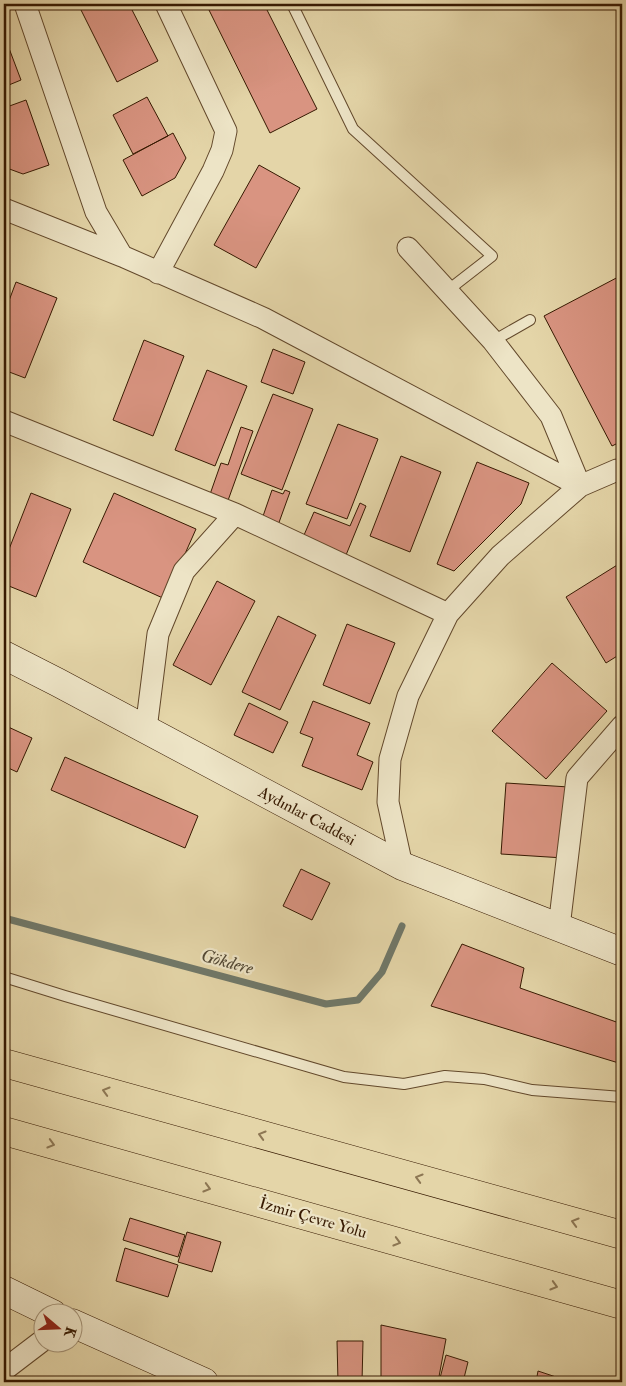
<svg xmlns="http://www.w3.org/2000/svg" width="626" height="1386" font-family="'IM FELL Double Pica',serif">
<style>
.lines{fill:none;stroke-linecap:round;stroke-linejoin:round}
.stream{stroke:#707869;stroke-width:7}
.building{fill:#d99481;stroke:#361901}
.lane-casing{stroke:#62482b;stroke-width:12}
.street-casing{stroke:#62482b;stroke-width:23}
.secondary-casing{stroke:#361901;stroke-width:29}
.highway-casing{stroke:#361901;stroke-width:29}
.lane{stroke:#ede4c6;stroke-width:10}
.street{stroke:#ede4c6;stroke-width:21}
.secondary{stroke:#ede4c6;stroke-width:28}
.highway{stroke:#e4d5a8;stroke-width:28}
.oneway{stroke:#8d7754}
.labels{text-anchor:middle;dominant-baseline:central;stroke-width:4.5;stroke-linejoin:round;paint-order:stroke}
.street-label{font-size:16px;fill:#361901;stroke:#ede4c6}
.water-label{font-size:18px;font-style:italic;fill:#534935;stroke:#ede4c6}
</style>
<rect width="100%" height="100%" fill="#e4d5a8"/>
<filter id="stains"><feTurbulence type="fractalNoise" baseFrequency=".004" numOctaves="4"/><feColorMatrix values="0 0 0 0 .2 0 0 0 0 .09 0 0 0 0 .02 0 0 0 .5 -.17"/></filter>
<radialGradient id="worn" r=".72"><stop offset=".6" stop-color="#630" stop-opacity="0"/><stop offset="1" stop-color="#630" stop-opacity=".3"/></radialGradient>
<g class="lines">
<!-- stream -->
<path class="stream" d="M4 918 326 1004 358 1000 382 972 402 926"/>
</g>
<!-- building -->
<path class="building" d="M78 4H129L158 61 117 82Z
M206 4H264L317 109 270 133Z
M4 35 21 80 4 87Z
M147 97 168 136 133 154 113 115Z
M26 100 49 165 23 174 4 167V108Z
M173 133 186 158 175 178 142 196 123 160Z
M259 165 300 188 256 268 214 245Z
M622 275V441L612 446 544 316Z
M16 282 57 298 25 378 4 370V314Z
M144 340 184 356 153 436 113 420Z
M273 349 305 362 293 394 261 382Z
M207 370 247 386 215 466 175 450Z
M273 394 313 409 282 490 241 474Z
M338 424 378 439 347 519 306 504Z
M241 427 253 431 226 506 208 500 221 463 228 465Z
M401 456 441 472 410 552 370 536Z
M477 462 529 483 521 504 454 571 437 564Z
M272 490 283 494 285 490 290 492 277 528 261 522Z
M31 493 71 509 36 597 4 584V562Z
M114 493 196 529 165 599 83 562Z
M360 503 366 506 344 560 301 542 314 512 350 526Z
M622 562V653L606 663 566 597Z
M217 581 255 601 211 685 173 665Z
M278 616 316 635 280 710 242 692Z
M347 624 395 643 370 704 323 685Z
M552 663 607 711 546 779 492 731Z
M313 701 370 723 357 755 373 762 362 790 302 766 313 738 300 733Z
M249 703 288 722 273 753 234 735Z
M4 725 32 738 17 772 4 766Z
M65 757 198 816 185 848 51 790Z
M506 783 569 787 564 858 501 854Z
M622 799V862L617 815Z
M301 869 330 883 312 920 283 906Z
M462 944 524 968 520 988 622 1024V1064L431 1006Z
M130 1218 185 1235 178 1257 123 1240Z
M187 1232 221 1242 212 1272 178 1262Z
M125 1248 178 1265 168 1297 116 1281Z
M381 1325 446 1339 438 1382H381Z
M337 1341H363L362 1382H338Z
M446 1355 468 1362 463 1382H439Z
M538 1371 571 1382H536Z"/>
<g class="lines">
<defs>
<path id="lane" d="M292 4 353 129 492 256 447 291
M493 341 530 320
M4 977 65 996 344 1077 404 1084 445 1076 484 1079 532 1090 622 1097"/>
<path id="street" d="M25 4 96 212 122 256
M4 209 122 256 263 318 580 486
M408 248 493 341 551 416 580 486
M158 273 213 171 222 150 226 131 166 4
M4 421 235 514 448 614
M146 729 158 634 184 571 235 514
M402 866 388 802 390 759 408 696 448 614 500 556 580 486 617 470 622 471
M559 927 577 778 622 726
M4 1370 42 1341"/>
<path id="secondary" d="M4 655 57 682 402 866 622 952
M4 1290 53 1314
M72 1323 204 1382"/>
<path id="highway" d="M4 1063 622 1235
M4 1131 622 1305"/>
</defs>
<!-- lane casing -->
<use href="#lane" class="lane-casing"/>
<!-- street casing -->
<use href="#street" class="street-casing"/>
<!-- secondary casing -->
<use href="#secondary" class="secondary-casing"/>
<!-- highway casing -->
<use href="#highway" class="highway-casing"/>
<!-- lane -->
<use href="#lane" class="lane"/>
<!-- street -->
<use href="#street" class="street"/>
<!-- secondary -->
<use href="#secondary" class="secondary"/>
<!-- highway -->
<use href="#highway" class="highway"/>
</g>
<!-- one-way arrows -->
<defs><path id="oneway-chevron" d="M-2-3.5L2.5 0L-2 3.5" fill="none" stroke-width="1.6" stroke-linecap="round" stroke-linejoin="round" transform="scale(1.25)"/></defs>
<g class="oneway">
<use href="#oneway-chevron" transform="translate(106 1091) rotate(-164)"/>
<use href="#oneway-chevron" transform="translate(262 1135) rotate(-164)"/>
<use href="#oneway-chevron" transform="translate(51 1144) rotate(16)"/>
<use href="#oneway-chevron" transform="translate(419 1178) rotate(-164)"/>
<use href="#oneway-chevron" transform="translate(207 1188) rotate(16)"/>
<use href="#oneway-chevron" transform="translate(575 1222) rotate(-164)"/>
<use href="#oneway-chevron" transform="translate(397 1242) rotate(16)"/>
<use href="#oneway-chevron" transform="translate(554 1286) rotate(16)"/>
</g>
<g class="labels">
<!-- street labels -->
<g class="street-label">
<text transform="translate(307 816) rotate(28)">Aydınlar Caddesi</text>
<text transform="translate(313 1218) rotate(16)">İzmir Çevre Yolu</text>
</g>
<!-- water labels -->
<g class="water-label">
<text transform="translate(227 962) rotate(15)">Gökdere</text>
</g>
</g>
<!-- margin -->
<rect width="626" height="1386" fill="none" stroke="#e4d5a8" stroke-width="20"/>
<rect x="5" y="5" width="616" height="1376" fill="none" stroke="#361901" stroke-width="2.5"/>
<rect x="10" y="10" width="606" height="1366" fill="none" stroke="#361901"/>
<!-- north arrow -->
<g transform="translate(58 1328) rotate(109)"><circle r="24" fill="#ede4c6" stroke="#a49377"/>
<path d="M0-4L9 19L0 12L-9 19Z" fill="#8f2418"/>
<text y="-8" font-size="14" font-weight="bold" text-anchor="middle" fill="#361901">K</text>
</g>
<rect width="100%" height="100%" filter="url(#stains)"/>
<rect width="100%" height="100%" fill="url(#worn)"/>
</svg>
